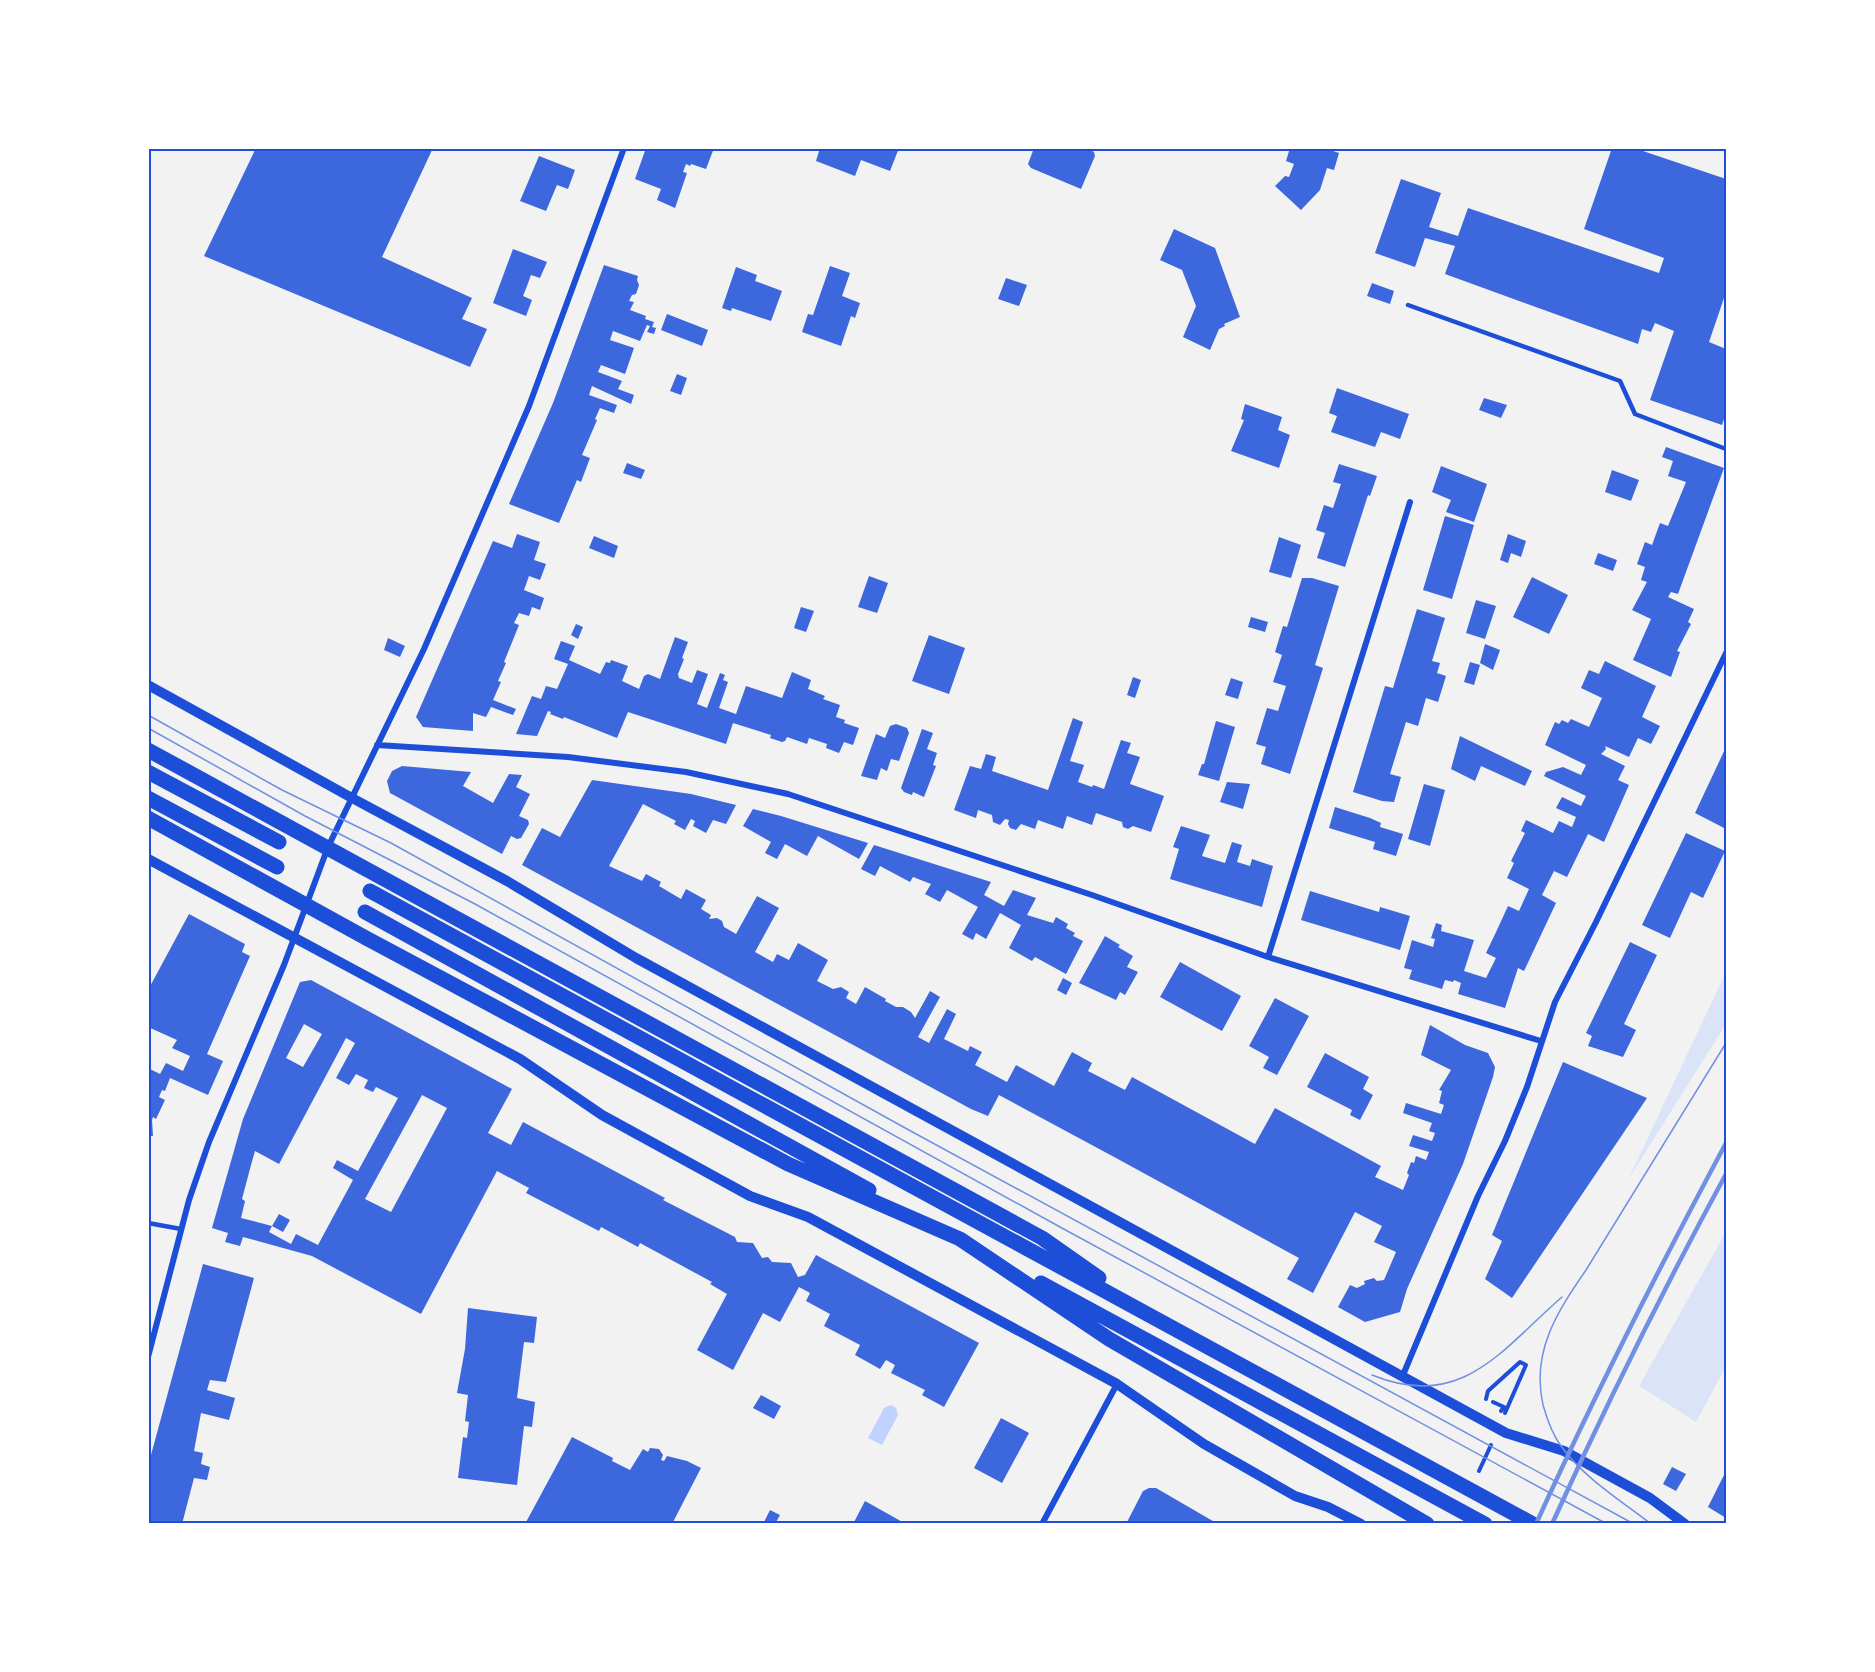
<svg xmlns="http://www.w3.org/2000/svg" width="1875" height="1672" font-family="'Fira Sans',sans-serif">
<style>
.green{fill:#dbe4f7}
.water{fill:#bfd3fe}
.building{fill:#3d67dc;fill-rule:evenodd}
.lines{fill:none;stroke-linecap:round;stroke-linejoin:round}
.path{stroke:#1d4ed8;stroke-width:4}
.service{stroke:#1d4ed8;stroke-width:4.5}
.minor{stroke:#1d4ed8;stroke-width:6}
.tertiary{stroke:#1d4ed8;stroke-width:10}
.primary{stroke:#1d4ed8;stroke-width:15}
.tram{stroke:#7290e2;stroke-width:1.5}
.rail{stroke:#7290e2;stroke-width:4.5}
.neatline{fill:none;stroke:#1d4ed8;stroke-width:2}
</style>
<rect width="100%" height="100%" fill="#f2f2f2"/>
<!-- green -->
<path class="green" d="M1726 972V1024L1628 1180Z
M1726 1232V1366L1696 1422 1639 1386Z"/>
<!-- water -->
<path class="water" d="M891 1405 896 1408 898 1415 882 1445 868 1438 884 1408Z"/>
<!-- building -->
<path class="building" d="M256 148H433L382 257 472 298 462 319 487 329 470 367 204 256Z
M646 148H714L706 169 691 164 690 166 686 164 683 172 687 173 675 208 657 200 661 189 635 179Z
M820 148H899L890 171 861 160 855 176 816 161Z
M1034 148 1080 150 1086 148 1094 152 1095 156 1081 189 1031 168 1028 164Z
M1290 148H1324L1339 153 1334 170 1327 168 1320 190 1301 210 1275 186 1285 176 1289 177 1294 164 1286 161Z
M1612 148H1634L1726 179V292L1709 342 1726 349V413L1722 425 1650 400 1674 331 1655 323 1651 332 1642 329 1638 344 1445 274 1455 246 1425 238 1415 267 1375 253 1401 179 1441 193 1429 227 1458 236 1468 208 1659 273 1664 258 1584 229Z
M539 156 575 170 568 189 557 185 546 211 520 201Z
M1174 229 1215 248 1240 317 1224 324 1225 326 1219 329 1210 350 1183 337 1196 306 1182 270 1160 260Z
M513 249 547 262 540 278 531 275 527 286 523 296 532 300 526 316 493 303Z
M604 265 638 276 637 280 639 285 636 294 632 295 629 301 634 302 630 310 646 316 645 319 654 322 652 327 656 328 654 334 647 332 650 326 647 325 640 341 613 331 610 340 634 348 625 374 601 365 598 372 622 381 618 389 634 395 631 404 592 386 589 395 617 405 614 413 600 408 595 419 597 420 582 455 590 458 581 482 577 480 559 523 509 504 553 403Z
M830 266 850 273 842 296 860 303 855 318 851 316 841 346 802 332 808 314 813 315Z
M736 267 757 275 755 281 782 291 771 321 732 308 731 311 722 308Z
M1006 278 1027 285 1019 306 998 299Z
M1372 283 1394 291 1390 304 1367 296Z
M667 314 708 330 702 346 661 330Z
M677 374 687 378 681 395 670 391Z
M1337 388 1409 414 1400 439 1381 432 1375 447 1331 432 1337 416 1329 413Z
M1484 398 1507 405 1501 418 1479 410Z
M1245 404 1282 417 1278 430 1290 435 1279 468 1231 451 1244 420 1241 419Z
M1666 447 1724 468 1678 594 1671 592 1668 597 1694 609 1688 622 1691 624 1677 651 1680 652 1671 677 1633 660 1651 619 1632 610 1647 582 1641 580 1645 567 1637 564 1645 542 1652 545 1660 523 1668 526 1686 482 1668 476 1673 461 1662 457Z
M627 463 645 470 641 479 623 473Z
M1339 464 1377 476 1370 496 1368 495 1345 567 1317 558 1325 533 1316 530 1324 505 1333 508 1341 484 1333 482Z
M1441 466 1487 484 1474 522 1446 512 1451 500 1432 492Z
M1612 470 1639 480 1631 501 1605 492Z
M1445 516 1474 525 1452 599 1423 590Z
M517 534 540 542 534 560 546 564 540 580 529 576 524 590 544 598 540 610 532 607 529 616 519 613 514 623 519 625 504 662 506 663 498 681 501 682 493 700 516 709 513 715 491 707 486 717 473 713V731L423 727 416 717 493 541 512 548Z
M1508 534 1526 541 1521 557 1511 553 1508 563 1500 560Z
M594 536 618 546 614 558 589 548Z
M1279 537 1301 545 1291 578 1269 572Z
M1598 553 1617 560 1613 571 1594 564Z
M869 576 888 583 877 613 858 607Z
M1532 577 1568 595 1549 634 1513 617Z
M1302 578H1312L1339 586 1315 665 1323 668 1290 774 1261 764 1266 747 1256 744 1267 708 1278 711 1286 686 1273 682 1282 655 1275 652 1283 626 1287 627Z
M1476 600 1496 606 1485 639 1466 633Z
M801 607 814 611 806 632 794 628Z
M1417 609 1445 618 1432 661 1440 663 1437 673 1446 676 1438 702 1426 698 1418 726 1406 722 1390 774 1401 777 1394 802 1382 801 1353 792 1385 686 1393 688Z
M1251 617 1268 622 1265 632 1248 627Z
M576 624 583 627 578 639 571 635Z
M929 635 965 648 949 694 912 681Z
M675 637 688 642 682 658 684 659 678 674 679 678 692 683 697 670 708 674 697 704 707 708 720 673 725 675 723 680 728 682 719 708 736 714 746 686 782 698 792 672 811 680 808 689 825 696 823 699 840 705 836 717 845 720 844 723 859 728 853 745 844 742 839 753 826 748 827 744 809 738 807 744 787 737 785 741 782 742 770 738 771 735 733 723 726 744 628 712 617 738 564 717 563 719 550 714 551 712 548 711 537 736 516 734 532 696 541 699 546 686 557 689 568 664 554 659 561 641 575 646 569 660 600 674 606 662 610 663 611 660 628 666 622 681 639 689 644 676 648 674 660 679Z
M388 638 405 646 400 657 384 650Z
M1485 644 1500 650 1493 670 1480 663Z
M1605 661 1656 686 1642 717 1660 726 1651 744 1638 738 1629 757 1605 746 1606 749 1601 754 1625 766 1618 780 1629 785 1604 842 1588 834 1567 877 1554 871 1542 895 1556 903 1524 971 1518 968 1505 1008 1458 994 1461 983 1454 980 1453 982 1445 980 1442 989 1409 979 1412 970 1404 968 1412 940 1433 947 1435 939 1431 938 1436 923 1442 925 1441 931 1474 940 1464 971 1486 978 1496 958 1486 953 1497 930 1508 906 1519 911 1529 889 1507 878 1514 863 1511 861 1525 833 1521 831 1526 820 1553 833 1559 821 1572 827 1576 817 1556 808 1562 797 1581 806 1586 796 1544 776 1546 772 1563 767 1581 775 1586 765 1545 745 1555 722 1559 724 1562 720 1568 723 1571 719 1589 727 1602 698 1581 688 1589 670 1599 674Z
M1470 662 1480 665 1474 685 1464 682Z
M1133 677 1141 680 1135 698 1127 695Z
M1231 678 1243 682 1238 699 1225 695Z
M1073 718 1083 722 1070 761 1084 765 1078 782 1092 787 1093 785 1104 789 1121 740 1131 743 1127 753 1140 757 1130 784 1164 796 1151 832 1133 826 1128 829 1123 827 1122 822 1096 813 1092 825 1067 816 1063 829 1038 820 1035 829 1021 824 1016 830 1010 828 1008 824 1009 820 1005 819 1000 825 993 822 992 815 978 810 976 818 954 810 970 766 981 769 986 754 996 757 992 771 1048 790Z
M1216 721 1235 727 1219 781 1198 775 1202 764H1204Z
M896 724 907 728 909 733 899 761 891 759 887 771 881 768 877 780 861 776 876 734 885 738 890 726Z
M922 729 933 733 927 749 937 753 933 765 936 766 924 797 913 792 912 795 904 792 901 788Z
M1460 736 1532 771 1525 786 1481 766 1475 781 1451 769Z
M1726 747V829L1695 813Z
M402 766 471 772 463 786 493 803 509 774 522 775 516 787 530 794 519 816 528 820 529 824 521 838 517 839 511 836 502 854 390 793 387 781 392 771Z
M592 780 691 794 736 805 726 824 713 820 706 833 693 826 695 821 691 819 685 830 674 824 676 821 643 804 609 866 642 881 646 874 661 882 659 886 681 899 686 889 706 900 701 909 711 915 709 919 717 918 722 921 724 927 736 934 757 896 779 908 755 952 773 962 777 954 789 960 798 943 828 960 817 981 833 989 841 987 849 992 846 998 856 1004 865 987 886 999 885 1001 896 1007H903L911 1012 915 1018 930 991 940 997 918 1037 929 1043 947 1009 956 1014 944 1039 968 1051 970 1046 982 1052 975 1065 1007 1082 1016 1065 1054 1086 1072 1052 1092 1063 1088 1071 1125 1090 1132 1077 1255 1144 1275 1108 1381 1166 1375 1177 1403 1190 1409 1175 1407 1173 1411 1162 1414 1163 1416 1156 1426 1160 1429 1152 1409 1146 1413 1135 1432 1141 1435 1133 1429 1131 1432 1123 1403 1113 1406 1103 1441 1114 1444 1105 1439 1103 1442 1091 1439 1090 1451 1070 1421 1055 1430 1025 1465 1045 1488 1053 1495 1067 1493 1077 1463 1164 1407 1289 1400 1312 1365 1322 1338 1307 1350 1285 1357 1288 1365 1284 1364 1281 1374 1278 1377 1281 1384 1280 1396 1252 1374 1242 1382 1226 1355 1212 1313 1293 1287 1279 1299 1258 1116 1158 999 1095 988 1116 971 1109 522 865 542 828 560 837Z
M1227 782 1250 784 1243 809 1220 802Z
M1424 784 1445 790 1430 846 1408 839Z
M1335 807 1370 818 1381 823 1380 827 1403 834 1396 856 1373 849 1375 842 1329 828Z
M753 809 781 816 868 843 859 859 818 836 807 856 785 844 777 859 765 853 771 842 743 826Z
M1181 826 1210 835 1202 856 1225 863 1232 842 1242 845 1237 862 1250 866 1252 859 1273 866 1262 907 1170 879 1179 849 1173 847Z
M1686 833 1725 851 1703 898 1691 892 1670 938 1642 925Z
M874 845 991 882 984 895 1004 906 1013 890 1036 898 1027 915 1053 923 1056 917 1068 924 1066 928 1075 933 1073 936 1083 941 1066 974 1035 957 1032 961 1009 948 1021 925 1000 913 986 939 976 933 973 940 962 934 978 907 947 890 940 902 925 894 931 884 913 877 910 882 880 866 875 876 861 869Z
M1310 891 1379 912 1380 907 1410 916 1400 950 1301 920Z
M189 914 245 944 242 952 250 956 207 1054 223 1061 208 1095 170 1078 165 1091 162 1090 159 1097 165 1100 156 1119 153 1117 152 1120 153 1136H148V1068L160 1074 166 1063 183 1071 190 1056 172 1048 177 1040 148 1027V990Z
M1105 936 1120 945 1118 947 1133 956 1127 967 1138 972 1125 995 1120 992 1116 1000 1079 983Z
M1630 942 1657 955 1624 1024 1636 1030 1623 1057 1588 1046 1592 1036 1586 1033Z
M1180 962 1241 996 1222 1031 1160 997Z
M1063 978 1072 983 1066 995 1057 990Z
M311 980 512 1089 488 1133 511 1145 523 1122 665 1198 663 1200 735 1237 737 1242 753 1243 762 1258 768 1257 772 1262 791 1263 798 1277 805 1275 816 1255 979 1343 944 1407 922 1395 925 1390 891 1373 895 1365 886 1360 880 1369 855 1355 860 1345 824 1326 830 1314 806 1301 810 1293 799 1287 780 1322 763 1313 733 1370 697 1350 727 1294 710 1284 712 1282 640 1243 638 1247 601 1227 599 1231 526 1193 529 1188 497 1171 421 1314 312 1256 243 1237 240 1246 225 1242 228 1233 212 1228 243 1119 300 982ZM304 1024 322 1034 303 1067 286 1058ZM346 1038 355 1043 336 1078 349 1085 356 1074 368 1080 364 1088 373 1092 376 1087 398 1098 358 1171 337 1160 333 1168 353 1180 318 1245 296 1234 291 1244 269 1232 272 1226 241 1218 245 1201 242 1199 251 1165 255 1151 279 1164ZM422 1095 447 1108 391 1212 365 1199Z
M1275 998 1309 1016 1277 1075 1263 1068 1269 1057 1249 1046Z
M1325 1053 1369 1077 1363 1089 1373 1095 1360 1120 1350 1115 1352 1110 1307 1087Z
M1563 1062 1647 1098 1512 1298 1485 1279 1502 1241 1492 1235Z
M279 1214 290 1220 283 1232 272 1226Z
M203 1264 254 1278 226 1382 210 1380 207 1390 235 1398 229 1420 201 1413 194 1451 203 1453 201 1464 210 1467 207 1480 194 1478 182 1524H148V1466Z
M468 1308 537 1317 534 1343 524 1342 517 1398 535 1402 532 1427 524 1426 517 1485 458 1478 463 1437 467 1438 469 1422 465 1421 468 1395 457 1393 465 1349Z
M761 1395 781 1406 774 1419 753 1408Z
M1001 1418 1029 1433 1002 1483 974 1468Z
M572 1437 613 1458 612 1461 630 1470 643 1449 648 1452 650 1448 659 1449 663 1455 661 1460 664 1461 667 1456 687 1461 701 1468 672 1524H525Z
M1672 1467 1686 1474 1676 1491 1663 1484Z
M1726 1471V1518L1708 1507Z
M1149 1488H1156L1218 1524H1126L1143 1491Z
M865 1501 906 1524H853Z
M770 1510 780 1515 775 1524H763Z"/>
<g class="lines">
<!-- path -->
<path class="path" d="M1486 1399 1488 1391 1520 1362 1526 1365 1505 1413
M1493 1402 1504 1407 1501 1411
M1479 1471 1491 1445"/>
<!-- service -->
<path class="service" d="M1408 305 1620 381 1635 414 1726 449
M148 1223 181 1229"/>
<!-- minor -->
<path class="minor" d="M377 745 568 757 686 772 788 794 1092 895 1268 957 1541 1041
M1268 957 1410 502
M148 1357 189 1200 209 1142 284 965 328 847 424 649 529 406 624 148
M1403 1375 1478 1196 1505 1141 1527 1087 1555 1002 1596 922 1726 653
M1042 1524 1117 1384"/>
<!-- tertiary -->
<path class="tertiary" d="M148 685 352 798 507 881 636 958 1506 1433 1564 1451 1650 1498 1685 1524
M148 859 520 1059 602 1115 750 1196 808 1217 1117 1384 1204 1444 1295 1496 1328 1507 1361 1524"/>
<!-- primary -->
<path class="primary" d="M148 750 1042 1238 1099 1278
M148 772 279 842
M148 798 277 867
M148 818 366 938 788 1164 960 1239 1109 1339 1427 1524
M370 891 1533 1524
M365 912 869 1190
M1041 1283 1485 1524"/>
<!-- tram -->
<path class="tram" d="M148 715 282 790 391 843 907 1129 1634 1524
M148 728 305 816 475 904 1060 1227 1607 1524
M1372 1375C1462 1412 1502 1349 1562 1297
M1651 1524C1620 1500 1584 1478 1561 1446 1552 1434 1547 1419 1543 1405 1531 1352 1557 1312 1586 1270L1726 1043"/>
<!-- rail -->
<path class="rail" d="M1536 1524C1595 1394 1659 1268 1726 1143
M1552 1524C1606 1405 1664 1288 1726 1174"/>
</g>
<!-- border -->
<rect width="1875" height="1672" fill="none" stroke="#ffffff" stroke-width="300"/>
<rect x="150" y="150" width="1575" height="1372" class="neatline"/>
</svg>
